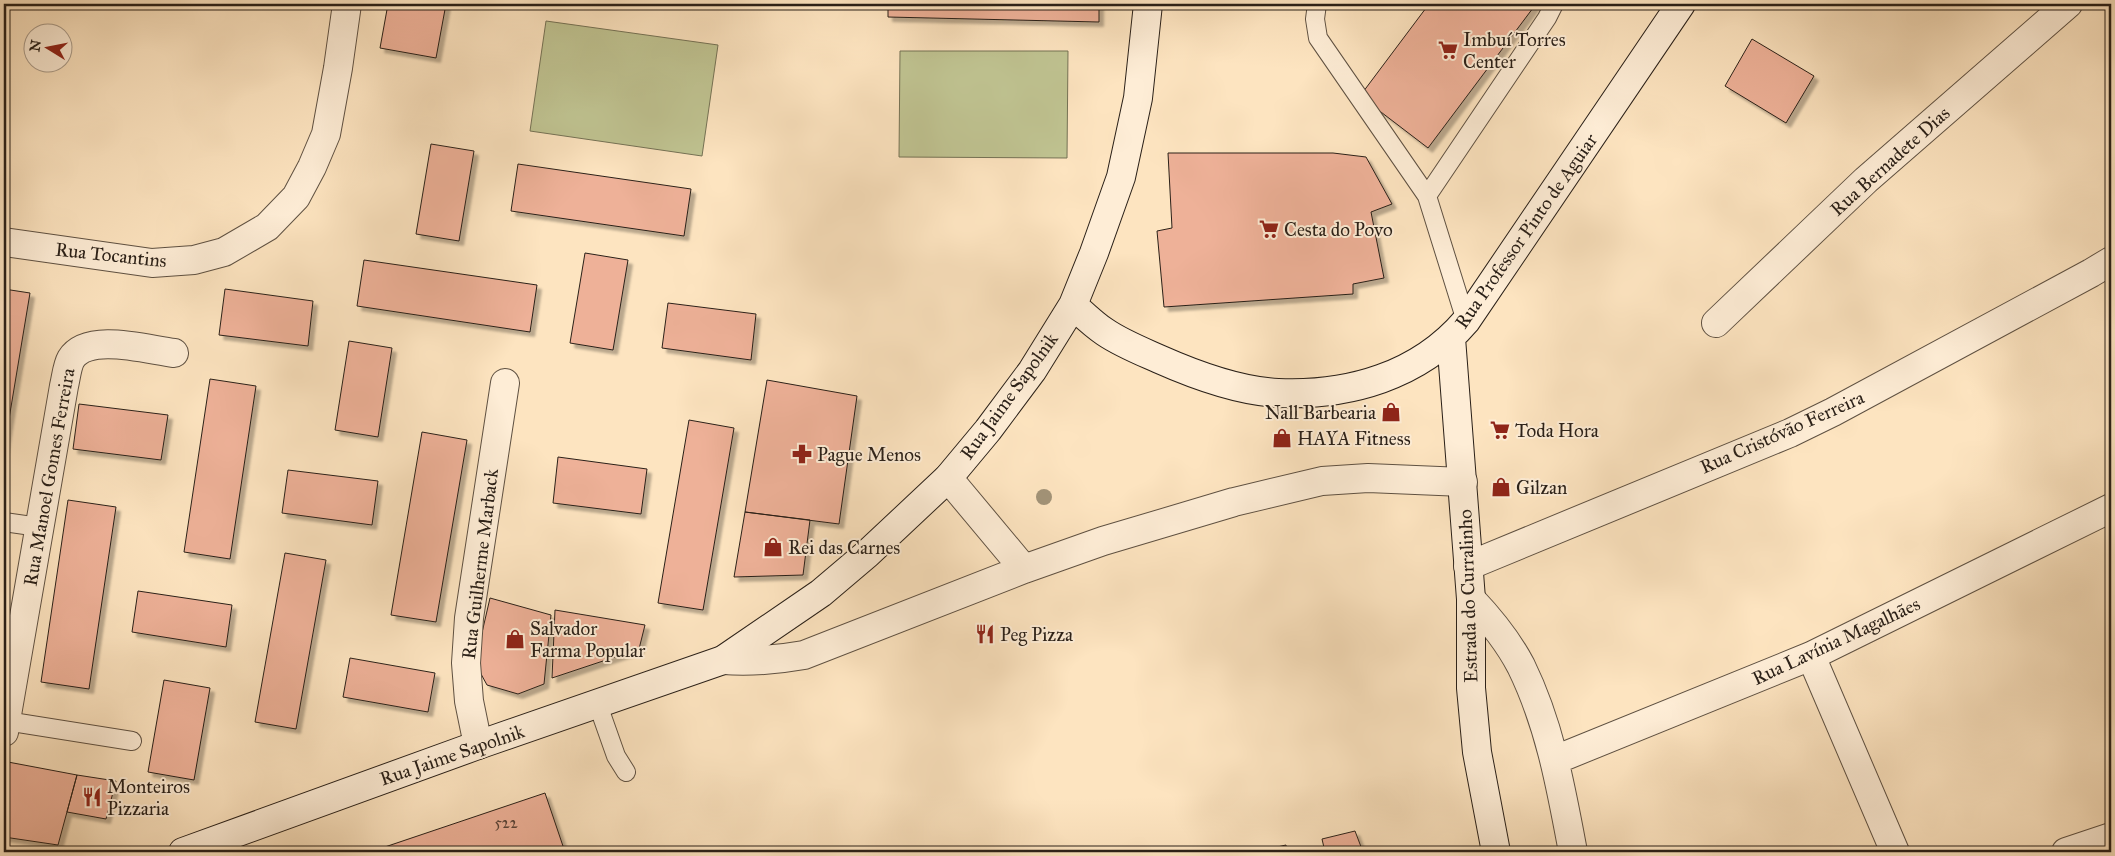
<svg xmlns="http://www.w3.org/2000/svg" width="2115" height="856" font-family="'IM FELL Great Primer',serif">
<style>
.green{fill:#c0c492;stroke:#757255}
.building{fill:#eeb198;stroke:#2a2018;filter:url(#shadow)}
.lines{fill:none;stroke-linecap:round;stroke-linejoin:round}
.lane-casing{stroke:#5f5142;stroke-width:20}
.street-casing{stroke:#5f5142;stroke-width:30}
.secondary-casing{stroke:#2a2018;stroke-width:30}
.lane{stroke:#feedd6;stroke-width:18}
.street{stroke:#feedd6;stroke-width:28}
.secondary{stroke:#feedd6;stroke-width:28}
.tree{fill:#a29378}
.labels{text-anchor:middle;dominant-baseline:central;stroke-width:4;stroke-linejoin:round;paint-order:stroke}
.number-label{font-size:16px;fill:#5b4438}
.poi-label{font-size:19px;fill:#2a2018;stroke:#feedd6;text-anchor:start}
.street-label{font-size:19px;fill:#2a2018;stroke:#feedd6}
</style>
<defs>
<filter id="shadow"><feDropShadow dx="4.5" dy="4.5" stdDeviation="1" flood-color="#0004"/></filter>
</defs>
<rect width="100%" height="100%" fill="#fde4c0"/>
<filter id="stains"><feTurbulence type="fractalNoise" baseFrequency=".004" numOctaves="4"/><feColorMatrix values="0 0 0 0 .2 0 0 0 0 .09 0 0 0 0 .02 0 0 0 .5 -.17"/></filter>
<radialGradient id="worn" r=".72"><stop offset=".6" stop-color="#630" stop-opacity="0"/><stop offset="1" stop-color="#630" stop-opacity=".3"/></radialGradient>
<!-- green -->
<path class="green" d="M546 21 718 45 702 156 530 131Z
M900 51H1068L1067 158 899 157Z"/>
<!-- building -->
<path class="building" d="M388 4H446L436 58 380 48Z
M888 4H1099V22L888 17Z
M1429 4H1536L1428 148 1360 96Z
M1752 39 1814 76 1786 123 1725 86Z
M431 144 474 151 459 241 416 234Z
M1168 153H1333L1366 157 1392 204 1371 212 1384 278 1353 284V294L1164 307 1157 231 1172 228Z
M518 164 691 189 684 236 511 211Z
M585 253 628 260 613 350 570 343Z
M364 260 537 285 530 332 357 306Z
M4 289 30 293 4 449Z
M225 289 313 301 308 346 219 335Z
M668 303 756 314 751 360 662 348Z
M349 341 392 348 378 437 335 430Z
M210 379 256 386 230 559 184 552Z
M767 380 857 396 839 524 745 512Z
M79 404 168 415 161 460 73 449Z
M689 420 734 428 703 610 658 603Z
M422 432 467 440 436 622 391 615Z
M558 457 647 469 641 514 553 503Z
M288 470 378 481 372 525 282 513Z
M68 500 116 507 89 689 41 682Z
M745 512 810 520 803 575 734 577Z
M285 553 326 560 296 729 255 722Z
M138 591 232 605 226 647 132 632Z
M490 598 551 615 544 684 518 694 487 685 475 663Z
M555 610 645 625 639 649 552 678Z
M350 658 435 673 428 712 343 697Z
M164 680 210 688 194 780 148 772Z
M8 762 77 775 58 845 4 837V784Z
M77 775 116 781 106 819 67 812Z
M545 793 565 852H370Z
M1355 831 1363 852H1325L1322 839Z
M1286 845 1287 852H1255Z"/>
<g class="lines">
<defs>
<path id="lane" d="M1317 4 1315 19 1318 38 1427 196 1466 321
M1427 196 1547 18 1554 4
M4 522 39 527
M598 705 616 756 626 772
M6 721 132 741"/>
<path id="street" d="M4 242 152 263 194 260 224 252 267 227 296 197 312 167 326 134 338 68 347 4
M1716 323 1866 180 2068 4
M948 478 1024 569
M1468 566 1790 433 1833 412 2091 273 2111 261
M1471 599C1490 619 1508 641 1521 666 1550 725 1561 788 1573 852
M1811 656 1895 852
M723 660C751 662 776 660 804 655L1024 569 1103 541 1234 502 1322 481 1368 478 1463 482
M4 732 64 386C66 378 67 366 71 359 88 332 148 350 174 353
M478 745 469 701 466 663 469 618 505 383
M1555 760 1811 656 2111 508
M2066 852 2111 837"/>
<path id="secondary" d="M1073 305C1083 314 1093 324 1105 332 1121 343 1141 351 1159 359 1195 375 1238 391 1278 393 1349 396 1419 376 1466 321L1681 4
M1451 338 1471 599V688L1477 752 1496 852
M183 852 478 745 723 660 821 593 867 554 948 478 988 430 1032 371 1073 305 1094 253 1121 177 1138 98 1148 4"/>
</defs>
<!-- lane casing -->
<use href="#lane" class="lane-casing"/>
<!-- street casing -->
<use href="#street" class="street-casing"/>
<!-- secondary casing -->
<use href="#secondary" class="secondary-casing"/>
<!-- lane -->
<use href="#lane" class="lane"/>
<!-- street -->
<use href="#street" class="street"/>
<!-- secondary -->
<use href="#secondary" class="secondary"/>
</g>
<!-- trees -->
<circle class="tree" cx="1044" cy="497" r="8"/>
<!-- icons -->
<defs>
<symbol id="supermarket-bare" viewBox="-9 -9 18 18"><path d="M-6-5.5h2.5l.6 2H6L4.5 2H-2.5L-4.4-4H-6ZM-1.5 3.2a1.3 1.3 0 1 0 .1 0ZM3 3.2a1.3 1.3 0 1 0 .1 0Z" fill="#8f2418" stroke="#feedd6" stroke-width="2.5" paint-order="stroke"/></symbol>
<symbol id="shop-bare" viewBox="-9 -9 18 18"><path d="M-5-2.5h2.3a2.7 3.5 0 0 1 5.4 0H5L5.5 6h-11ZM-1.5-2.5h3a1.5 2.3 0 0 0-3 0Z" fill="#8f2418" stroke="#feedd6" stroke-width="2.5" paint-order="stroke"/></symbol>
<symbol id="pharmacy-bare" viewBox="-9 -9 18 18"><path d="M-2-6h4v4h4v4h-4v4h-4v-4h-4v-4h4Z" fill="#8f2418" stroke="#feedd6" stroke-width="2.5" paint-order="stroke"/></symbol>
<symbol id="restaurant-bare" viewBox="-9 -9 18 18"><path d="M-5-6h1v4h1v-4h1v4h1v-4h1v5L-1.5 .5V6h-2V.5L-5-1ZM5-6V6H3V1.5H1.5Q1.5-4 5-6Z" fill="#8f2418" stroke="#feedd6" stroke-width="2.5" paint-order="stroke"/></symbol>
</defs>
<g fill-rule="evenodd">
<use href="#supermarket-bare" x="1434" y="36" width="28" height="28"/>
<use href="#supermarket-bare" x="1255" y="215" width="28" height="28"/>
<use href="#shop-bare" x="1377" y="398" width="28" height="28"/>
<use href="#supermarket-bare" x="1486" y="416" width="28" height="28"/>
<use href="#shop-bare" x="1268" y="424" width="28" height="28"/>
<use href="#pharmacy-bare" x="788" y="440" width="28" height="28"/>
<use href="#shop-bare" x="1487" y="473" width="28" height="28"/>
<use href="#shop-bare" x="759" y="533" width="28" height="28"/>
<use href="#restaurant-bare" x="971" y="620" width="28" height="28"/>
<use href="#shop-bare" x="501" y="625" width="28" height="28"/>
<use href="#restaurant-bare" x="78" y="783" width="28" height="28"/>
</g>
<g class="labels">
<!-- number labels -->
<g class="number-label">
<text x="506" y="822">522</text>
</g>
<!-- poi labels -->
<g class="poi-label">
<text x="1463" y="39">Imbuí Torres<tspan x="1463" dy="22">Center</tspan></text>
<text x="1284" y="229">Cesta do Povo</text>
<text x="1376" y="412" text-anchor="end">Nall Barbearia</text>
<text x="1515" y="430">Toda Hora</text>
<text x="1297" y="438">HAYA Fitness</text>
<text x="817" y="454">Pague Menos</text>
<text x="1516" y="487">Gilzan</text>
<text x="788" y="547">Rei das Carnes</text>
<text x="530" y="628">Salvador<tspan x="530" dy="22">Farma Popular</tspan></text>
<text x="1000" y="634">Peg Pizza</text>
<text x="107" y="786">Monteiros<tspan x="107" dy="22">Pizzaria</tspan></text>
</g>
<!-- street labels -->
<g class="street-label">
<text transform="translate(1890 161) rotate(-42)">Rua Bernadete Dias</text>
<text transform="translate(1526 231) rotate(-55)">Rua Professor Pinto de Aguiar</text>
<text transform="translate(111 255) rotate(6)">Rua Tocantins</text>
<text transform="translate(1009 396) rotate(-54)">Rua Jaime Sapolnik</text>
<text transform="translate(1782 432) rotate(-24)">Rua Cristóvão Ferreira</text>
<text transform="translate(49 477) rotate(-80)">Rua Manoel Gomes Ferreira</text>
<text transform="translate(480 564) rotate(-83)">Rua Guilherme Marback</text>
<text transform="translate(1468 596) rotate(-92)">Estrada do Curralinho</text>
<text transform="translate(1836 641) rotate(-25)">Rua Lavínia Magalhães</text>
<text transform="translate(452 755) rotate(-19)">Rua Jaime Sapolnik</text>
</g>
</g>
<!-- margin -->
<rect width="2115" height="856" fill="none" stroke="#fde4c0" stroke-width="20"/>
<rect x="5" y="5" width="2105" height="846" fill="none" stroke="#2a2018" stroke-width="2.5"/>
<rect x="10" y="10" width="2095" height="836" fill="none" stroke="#2a2018"/>
<!-- north arrow -->
<g transform="translate(48 48) rotate(280)"><circle r="24" fill="#feedd6" stroke="#a99b8a"/>
<path d="M0-4L9 19L0 12L-9 19Z" fill="#8f2418"/>
<text y="-8" font-size="14" font-weight="bold" text-anchor="middle" fill="#2a2018">N</text>
</g>
<rect width="100%" height="100%" filter="url(#stains)"/>
<rect width="100%" height="100%" fill="url(#worn)"/>
</svg>
